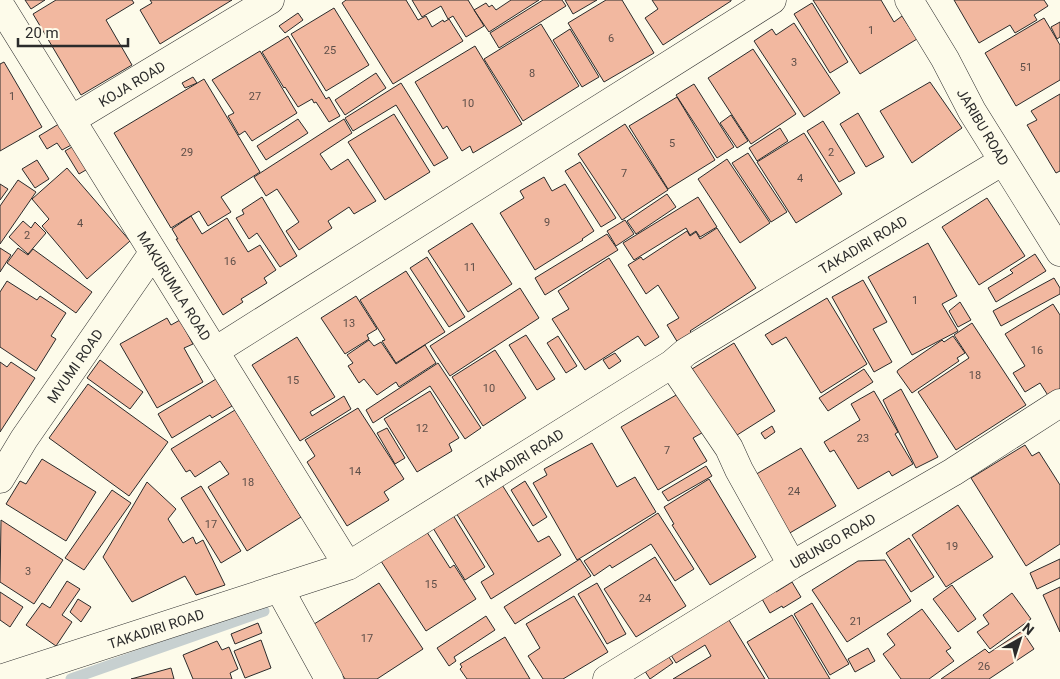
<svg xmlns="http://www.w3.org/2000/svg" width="1060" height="679" font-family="Roboto,sans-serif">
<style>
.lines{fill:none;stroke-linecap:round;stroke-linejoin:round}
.stream{stroke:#c7d0d0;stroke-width:11}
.building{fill:#f2b8a0;stroke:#2b2b2b}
.minor-casing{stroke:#2b2b2b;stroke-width:29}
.minor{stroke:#fdfbea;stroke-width:28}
.labels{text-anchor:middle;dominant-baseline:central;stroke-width:4;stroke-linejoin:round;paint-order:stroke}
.number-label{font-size:11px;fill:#5d4e48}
.street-label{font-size:14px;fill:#2b2b2b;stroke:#fdfbea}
</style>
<rect width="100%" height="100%" fill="#fdfbea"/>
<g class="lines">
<!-- stream -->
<path class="stream" d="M71 679 264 611"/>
</g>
<!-- building -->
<path class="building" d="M25 0H45L31 9Z
M56 0H132L134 3 106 20 132 65 81 95 33 14Z
M150 0H232L160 44 140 10 152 3Z
M346 0H406L418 20 426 16 432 27 443 20 444 22 449 19 463 41 393 84 342 3Z
M412 0H468L484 26 466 37 453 16 448 19 441 6 422 17Z
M511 0H539L489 32 474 10 486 3 489 7 492 5 496 10Z
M543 0H562L566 6 499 48 490 33Z
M565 0H597L573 14Z
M606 0H622L654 53 604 82 568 23Z
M652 0H731V1L663 45 645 18 658 9Z
M813 0H881L894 22 902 16 917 39 860 74Z
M954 0H1044L1048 6 1034 15 1037 20 1015 33 1010 25 979 43Z
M812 3 848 62 830 73 794 14Z
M334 8 369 65 326 91 291 34Z
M298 13 303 20 285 33 279 26Z
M1044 18 1060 45V80L1016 106 985 53Z
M1060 22V37L1057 39 1051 27Z
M794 23 840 93 804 117 754 41 772 29 776 35Z
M541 24 579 86 523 121 484 59Z
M570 29 599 77 582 87 553 40Z
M288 36 326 99 329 97 340 116 329 122 316 102 314 103 312 99 298 107 285 87 284 88 262 52Z
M475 46 522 124 473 153 470 146 462 151 447 126 443 129 415 82Z
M753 49 796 114 751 144 708 78Z
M260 51 297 113 252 141 245 131 239 135 228 116 234 113 212 80Z
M4 62 42 127 0 151V64Z
M376 73 386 88 345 115 335 100Z
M193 77 197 83 185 88 182 83Z
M204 79 260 172 221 197 231 212 208 226 199 211 171 228 114 133Z
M930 82 962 128 912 163 880 111Z
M401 83 448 158 434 166 396 105 353 131 345 118Z
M694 84 734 147 717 158 676 95Z
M1060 94V171L1056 173 1027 125 1037 120 1031 111Z
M677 97 715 160 668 189 629 126Z
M858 113 884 157 866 167 840 124Z
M394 114 430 172 385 200 348 142Z
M731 115 748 141 737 148 720 123Z
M298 119 308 133 266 160 257 146Z
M344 119 352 133 320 154 331 170 348 159 376 201 354 214 349 207 328 221 332 228 299 250 286 231 299 222 277 189 266 196 254 177Z
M823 121 855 173 839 182 807 131Z
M62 122 75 143 62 150 57 143 47 149 39 136Z
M625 124 668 190 622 220 578 154Z
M780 128 788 141 757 161 749 148Z
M804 133 842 194 796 223 757 162Z
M77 144 91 167 79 174 65 151Z
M748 153 787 212 771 222 732 163Z
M727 159 770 223 740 243 698 179Z
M37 160 49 179 35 188 22 169Z
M580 162 616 218 601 227 565 171Z
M67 168 130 241 87 279 42 226 49 219 32 199Z
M544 177 552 191 565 184 594 231 582 239 583 240 535 270 500 213 524 198 520 191Z
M18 180 36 192 0 244V206Z
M0 184 8 189 0 200Z
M667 194 676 207 636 234 627 221Z
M262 197 297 256 280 267 257 233 249 239 236 218 244 214 242 210Z
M698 197 717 227 700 237 696 231 690 235 686 228 634 260 623 243Z
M987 198 1025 256 979 285 942 227Z
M191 216 202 234 227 218 248 252 260 245 276 270 264 278 267 283 241 299 243 302 223 315 176 239H178L172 229Z
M625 220 634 234 616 246 607 231Z
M23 221 31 228 35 222 46 233 28 254 9 237Z
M472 223 512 284 468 312 428 251Z
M717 228 756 288 690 331 692 333 678 343 667 325 679 318 658 285 646 294 628 265 641 257 643 260 687 231 690 236 696 232 700 239Z
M607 234 618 250 545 295 535 278Z
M928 243 957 296 942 304 958 331 912 355 868 277Z
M0 248 11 255 0 272Z
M18 248 28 255 33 249 92 292 76 313 7 263Z
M1035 254 1046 271 996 302 988 288 1013 273 1010 270Z
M427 257 465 317 449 327 410 268Z
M609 258 659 337 645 346 638 336 585 370 552 319 569 309 558 291Z
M406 271 445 332 396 363 382 341 385 340 360 300Z
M1054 278 1060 288V294L1001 326 993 311Z
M863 280 887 322 873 329 892 362 874 372 832 297Z
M7 281 37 300 40 296 66 313 51 336 56 339 36 371 0 347V292Z
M520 288 539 318 450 376 430 346Z
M356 296 377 329 367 335 369 339 345 354 321 318Z
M827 298 867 364 821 393 786 337 772 345 765 335Z
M960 302 971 320 958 327 949 311Z
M1053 304 1060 315V390L1049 397 1040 383 1025 392 1013 373 1025 366 1005 334Z
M167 318 171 325 180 320 193 344 184 348 203 382 157 408 120 344Z
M972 323 1026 405 956 450 918 392 969 358 954 335Z
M526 335 555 379 537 390 509 345Z
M558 336 577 366 566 373 547 343Z
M953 336 965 353 957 358 959 361 912 393 897 372 898 370 942 340 944 342Z
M297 337 335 397 310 412 312 416 344 396 351 409 300 441 252 365Z
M369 340 374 346 381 342 396 364 425 345 436 363 399 387 396 382 377 395 364 379 359 383 348 366 353 363 347 355Z
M734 343 775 411 734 437 692 369Z
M495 350 526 398 483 426 452 377Z
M615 353 621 361 609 369 603 360Z
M100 360 143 392 130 409 87 378Z
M0 362 7 367 11 362 35 378 0 432Z
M438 363 481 428 465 439 430 386 373 423 366 410Z
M864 369 873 382 828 411 819 398Z
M216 379 232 406 212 418 210 415 172 438 158 414Z
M88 384 168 442 129 496 49 438Z
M901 389 938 457 916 468 883 400Z
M430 391 459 438 449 444 452 451 417 472 384 419Z
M683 391 707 430 693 438 707 461 658 490 621 427Z
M874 391 898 432 895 434 913 464 892 476 889 471 858 489 834 450 830 452 824 442 860 420 851 404Z
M358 408 404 479 384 492 389 500 347 526 307 462 315 456 305 440Z
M235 410 301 517 247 551 208 487 229 474 220 461 195 477 190 470 186 472 171 449Z
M772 426 775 432 765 439 761 433Z
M387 428 405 458 395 464 377 433Z
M592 443 617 487 635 477 656 512 577 560 533 483 547 475 544 469Z
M1025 445 1032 456 1039 452 1060 485V544L1026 566 971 478Z
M801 448 836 506 788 534 753 476Z
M42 459 96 492 66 541 6 504 20 481 26 484Z
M706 466 712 476 668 501 662 492Z
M709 479 756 557 710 585 672 525 674 524 664 507Z
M499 480 538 542 549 536 561 555 491 599 481 582 494 574 453 508Z
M525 481 547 517 533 526 511 490Z
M147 482 176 509 168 519 183 543 193 537 196 544 203 540 225 585 196 595 185 576 132 602 103 557Z
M201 486 241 551 221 563 181 498Z
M112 490 131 503 84 570 65 558Z
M958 505 993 557 946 587 912 535Z
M658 513 694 569 675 581 651 544 612 568 610 565 594 576 584 561Z
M453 515 485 567 465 580 433 528Z
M1 520 63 560 34 604 0 582Z
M425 529 450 568 454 565 476 599 426 631 379 558Z
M909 538 934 577 911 592 886 553Z
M655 557 686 606 636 637 604 589Z
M580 559 591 576 515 624 504 607Z
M1060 559V578L1037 589 1030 573Z
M885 560 911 601 847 642 812 590 858 561Z
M67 581 80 589 62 615 72 622 56 646 26 625 42 603 50 608Z
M792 582 801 597 783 608 782 606 770 613 758 592 771 584 776 592Z
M379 583 423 649 377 679H345L311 626Z
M597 583 626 634 607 644 578 594Z
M952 585 976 619 958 632 933 599Z
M1060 587V632L1043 595Z
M0 592 23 607 10 627 0 620Z
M1012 593 1031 619 990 649 977 632 989 624 983 615Z
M574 596 608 652 563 679H543L528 656 540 648 526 624Z
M78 599 91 607 81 622 70 612Z
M812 603 849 664 830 675 794 614Z
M922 609 951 648 946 651 954 661 929 679H901L883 654 895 645 887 634Z
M724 612 765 679H673L711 656 705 645 676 663 666 647Z
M792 615 830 679H769L747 642Z
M486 616 495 630 454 657 456 661 449 666 437 648Z
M258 623 262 633 235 644 231 634Z
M1022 631 1034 649 989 679H941L985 649 989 653Z
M505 637 530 679H467L460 669 462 667 460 664Z
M261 640 271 668 245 678 234 651Z
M217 641 222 650 229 647 238 669 230 673 232 679H193L183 655Z
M868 648 875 661 855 672 848 659Z
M664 650 673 663 650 679 641 665Z
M171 668 174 679H131Z"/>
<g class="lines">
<defs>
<path id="minor" d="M909 0 945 59 972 111 1060 252
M0 5 348 566
M71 120 270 0
M215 351 772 0
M672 364 729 448 739 470 792 565
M0 479 24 439 153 253
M279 588 329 679
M0 679 348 566 672 364 686 352 1003 161
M607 679 792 565 953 472 1060 403"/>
</defs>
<!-- minor casing -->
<use href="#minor" class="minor-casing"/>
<!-- minor -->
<use href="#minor" class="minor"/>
</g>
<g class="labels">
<!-- number labels -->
<g class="number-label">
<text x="871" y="30">1</text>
<text x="611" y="38">6</text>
<text x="330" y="50">25</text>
<text x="794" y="62">3</text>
<text x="1026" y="67">51</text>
<text x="532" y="73">8</text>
<text x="12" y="96">1</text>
<text x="255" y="96">27</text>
<text x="468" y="103">10</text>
<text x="672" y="143">5</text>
<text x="187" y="152">29</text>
<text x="831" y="152">2</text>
<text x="624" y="173">7</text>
<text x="800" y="178">4</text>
<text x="547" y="222">9</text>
<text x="80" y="223">4</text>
<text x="27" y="235">2</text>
<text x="230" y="261">16</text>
<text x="470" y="267">11</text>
<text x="915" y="300">1</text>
<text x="349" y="323">13</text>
<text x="1037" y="350">16</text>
<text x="975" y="375">18</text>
<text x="293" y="380">15</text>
<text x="489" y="388">10</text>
<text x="422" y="428">12</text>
<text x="863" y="438">23</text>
<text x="667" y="450">7</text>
<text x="355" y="471">14</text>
<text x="248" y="482">18</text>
<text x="794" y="491">24</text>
<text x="211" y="524">17</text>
<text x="952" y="546">19</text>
<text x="28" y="571">3</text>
<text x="431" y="584">15</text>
<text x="645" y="598">24</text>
<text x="856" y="621">21</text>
<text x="367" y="638">17</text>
<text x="984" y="666">26</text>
</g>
<!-- street labels -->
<g class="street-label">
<text transform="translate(132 84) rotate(-31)">KOJA ROAD</text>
<text transform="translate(983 127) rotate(59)">JARIBU ROAD</text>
<text transform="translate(863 245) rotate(-31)">TAKADIRI ROAD</text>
<text transform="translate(174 286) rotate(58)">MAKURUMLA ROAD</text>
<text transform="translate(75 366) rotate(-55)">MVUMI ROAD</text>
<text transform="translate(520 459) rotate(-32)">TAKADIRI ROAD</text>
<text transform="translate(833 541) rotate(-30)">UBUNGO ROAD</text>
<text transform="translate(156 629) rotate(-18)">TAKADIRI ROAD</text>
</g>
</g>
<!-- north arrow -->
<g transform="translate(1020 639) rotate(39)" stroke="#fdfbea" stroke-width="4" paint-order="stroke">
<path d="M0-4L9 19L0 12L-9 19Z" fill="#2b2b2b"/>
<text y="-8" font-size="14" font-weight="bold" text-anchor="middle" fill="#2b2b2b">N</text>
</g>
<!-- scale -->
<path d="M18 38v8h110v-8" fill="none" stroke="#2b2b2b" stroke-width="2.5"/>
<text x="25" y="38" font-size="15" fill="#2b2b2b" stroke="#fdfbea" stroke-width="4" paint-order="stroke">20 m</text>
</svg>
